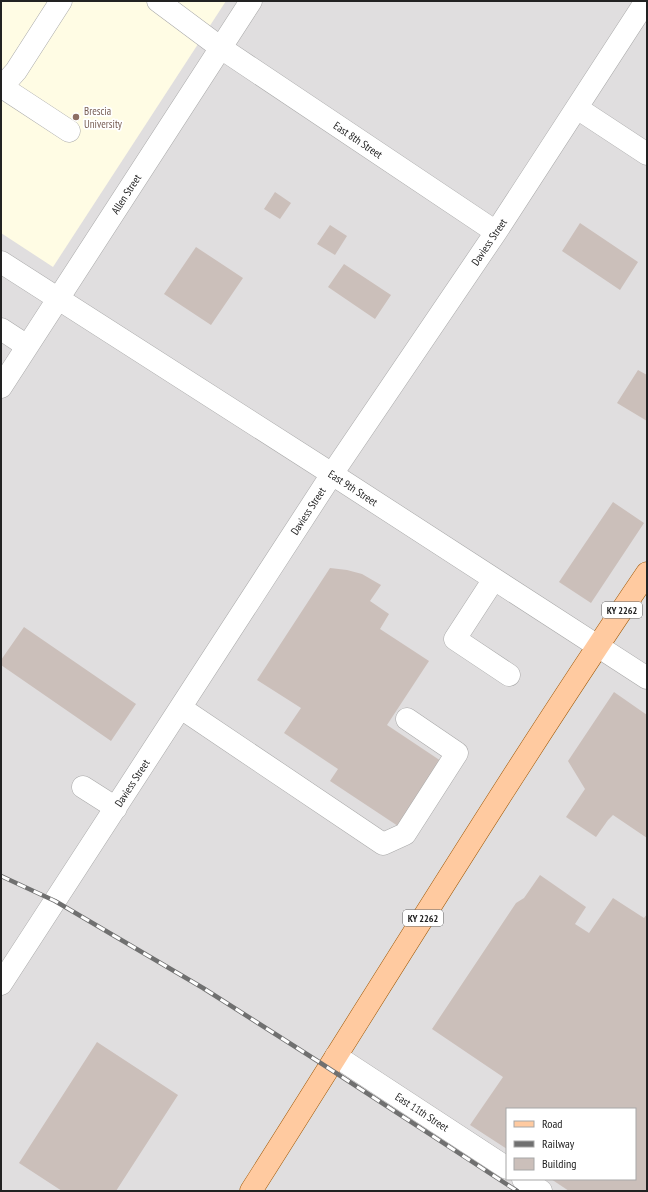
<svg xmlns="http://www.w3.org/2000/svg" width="648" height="1192" font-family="'PT Sans Narrow',sans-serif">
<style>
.residential{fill:#e0dedf;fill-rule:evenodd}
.education{fill:#fffce4}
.building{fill:#cbbfba}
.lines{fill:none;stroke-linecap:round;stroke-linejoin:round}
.minor-casing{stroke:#a9a9a9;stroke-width:23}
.major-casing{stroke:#9f5600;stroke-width:23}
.minor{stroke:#fff;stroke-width:22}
.major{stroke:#ffcaa0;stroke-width:22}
.rail-casing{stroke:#707070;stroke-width:4.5}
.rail{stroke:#fff;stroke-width:3;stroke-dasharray:9;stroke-linecap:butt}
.education-dot{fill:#8d6e63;stroke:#fff;stroke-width:1.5}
.labels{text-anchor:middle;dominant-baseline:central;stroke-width:3.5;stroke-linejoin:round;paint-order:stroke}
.shield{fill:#fff;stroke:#646464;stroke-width:1}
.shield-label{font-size:10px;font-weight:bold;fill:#222}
.education-label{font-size:11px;fill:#785e54;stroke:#fff;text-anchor:start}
.street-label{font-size:11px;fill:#222;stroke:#fff}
</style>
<rect width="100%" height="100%" fill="#f3ede7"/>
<!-- residential -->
<path class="residential" d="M1 1H647V1191H1ZM507 1109H635V1179H507Z"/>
<!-- education -->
<path class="education" d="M1 1H226L53 267 1 233Z"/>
<!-- building -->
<path class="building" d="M275 192 291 203 280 219 264 209Z
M580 223 638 262 620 290 562 251Z
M330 225 347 236 335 255 317 244Z
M196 247 243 278 211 325 164 294Z
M344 264 391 295 375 319 328 287Z
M638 370 647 375V421L617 403Z
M613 502 644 523 591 603 559 582Z
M330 568 347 570 362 574 381 585 370 601 389 614 380 629 429 661 387 725 444 763 401 828 330 781 338 769 284 733 301 708 257 680Z
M24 627 136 704 111 741 1 665V660Z
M614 692 647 715V838L613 815 608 820 596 837 566 817 585 789 568 761Z
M540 875 586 907 575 924 589 933 613 898 644 918 647 914V1191H569L551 1179H635V1109H507V1149L470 1125 503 1077 432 1029 516 903 524 898Z
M97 1042 178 1095 116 1191H62L19 1163Z"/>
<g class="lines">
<defs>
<path id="minor" d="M158 1 221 48 496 232
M2 87 69 131
M1 88 16 71 61 1
M577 108 647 154
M1 262 332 474 647 678
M1 329 27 346
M1 387 251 1
M494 579 455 639 509 675
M181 708 383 844 405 834 457 753 407 719
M83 787 116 808
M1 984 332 474 496 232 646 1
M336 1056 507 1168
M523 1179 541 1191"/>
<path id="major" d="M251 1191C382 985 509 776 647 573"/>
</defs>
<!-- minor casing -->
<use href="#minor" class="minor-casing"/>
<!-- major casing -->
<use href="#major" class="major-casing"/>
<!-- minor -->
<use href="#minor" class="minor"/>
<!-- major -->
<use href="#major" class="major"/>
<defs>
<path id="rail" d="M1 876 55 901 203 988 316 1060 517 1191"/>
</defs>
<!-- rail casing -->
<use href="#rail" class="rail-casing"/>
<!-- rail -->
<use href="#rail" class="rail"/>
</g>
<!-- markers -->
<circle class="education-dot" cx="76" cy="117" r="4"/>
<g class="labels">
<!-- shield labels -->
<g class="shield">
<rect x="602" y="602" width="40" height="16" rx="3"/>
<rect x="403" y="910" width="40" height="16" rx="3"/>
</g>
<g class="shield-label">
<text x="622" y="610">KY 2262</text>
<text x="423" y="918">KY 2262</text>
</g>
<!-- education labels -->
<g class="education-label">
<text x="84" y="111">Brescia<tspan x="84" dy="13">University</tspan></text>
</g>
<!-- street labels -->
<g class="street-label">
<text transform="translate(358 140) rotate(34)">East 8th Street</text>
<text transform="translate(126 194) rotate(-57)">Allen Street</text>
<text transform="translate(489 242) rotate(-56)">Daviess Street</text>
<text transform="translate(353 488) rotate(33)">East 9th Street</text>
<text transform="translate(308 511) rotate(-57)">Daviess Street</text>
<text transform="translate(132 783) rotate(-57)">Daviess Street</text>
<text transform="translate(422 1112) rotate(33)">East 11th Street</text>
</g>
</g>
<!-- border -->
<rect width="648" height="1192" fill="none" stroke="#222222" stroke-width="4"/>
<!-- legend -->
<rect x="506" y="1108" width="130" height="72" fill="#ffffff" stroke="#a7a7a7"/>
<rect x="514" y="1121" width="20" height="6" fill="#ffcaa0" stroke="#a7a7a7"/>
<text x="542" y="1128" font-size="12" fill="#222222">Road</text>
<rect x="514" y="1141" width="20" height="6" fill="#707070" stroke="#a7a7a7"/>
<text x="542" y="1148" font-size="12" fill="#222222">Railway</text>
<rect x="514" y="1158" width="20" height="12" fill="#cbbfba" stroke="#a7a7a7"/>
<text x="542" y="1168" font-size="12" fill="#222222">Building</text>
</svg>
